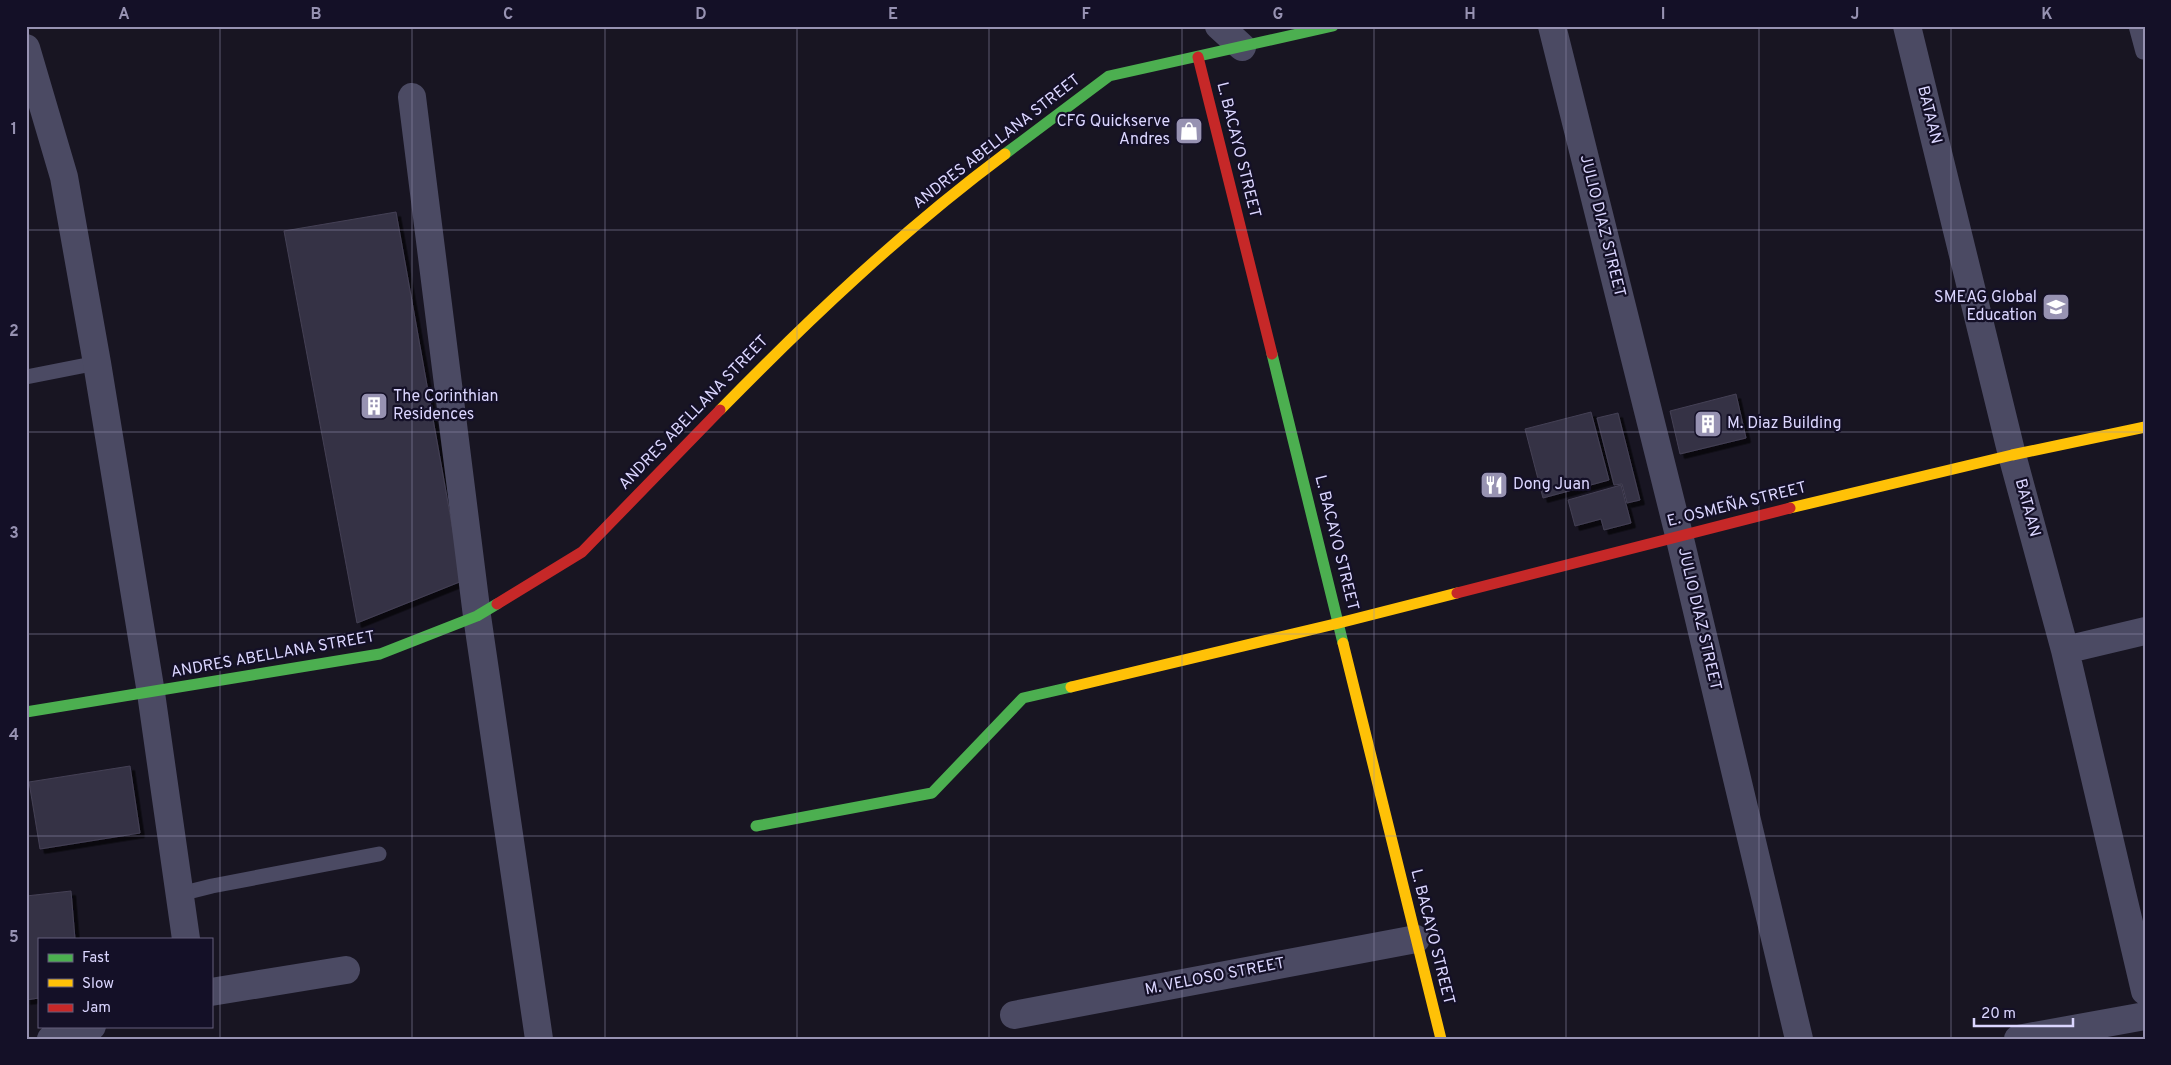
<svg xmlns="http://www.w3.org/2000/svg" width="2171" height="1065" font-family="Overpass,sans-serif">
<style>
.building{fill:#363344;stroke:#444055;filter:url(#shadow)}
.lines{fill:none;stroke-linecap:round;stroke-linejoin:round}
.lane{stroke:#4b4a63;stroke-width:15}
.street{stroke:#4b4a63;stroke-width:28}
.fast{stroke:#4caf50;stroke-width:11}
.slow{stroke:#ffc107;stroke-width:11}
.jam{stroke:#c62828;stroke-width:11}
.grid{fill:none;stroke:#9792b2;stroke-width:1;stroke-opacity:0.55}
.labels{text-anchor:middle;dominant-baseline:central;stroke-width:4.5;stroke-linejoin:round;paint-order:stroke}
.street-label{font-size:16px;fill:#dbd6ff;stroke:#141027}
.poi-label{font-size:16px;fill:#dbd6ff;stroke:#141027;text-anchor:start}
.neatline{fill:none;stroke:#9792b2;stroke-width:2}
.grid-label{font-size:16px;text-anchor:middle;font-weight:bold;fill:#9792b2}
</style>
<defs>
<filter id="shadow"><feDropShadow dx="4.5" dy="4.5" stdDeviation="0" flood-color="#0009"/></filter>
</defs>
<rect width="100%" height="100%" fill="#181522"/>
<!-- building -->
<path class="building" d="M396 212 462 581 357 623 284 231Z
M1736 394 1746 438 1680 454 1670 411Z
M1591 412 1609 480 1543 498 1525 429Z
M1618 413 1640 500 1627 503 1622 484 1614 485 1597 418Z
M1621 485 1631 523 1604 530 1601 519 1575 526 1568 500Z
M130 766 140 833 40 849 29 782Z
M71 891 75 939H39V998L26 1000V896Z"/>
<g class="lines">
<!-- lane -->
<path class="lane" d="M2136 26 2143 52
M26 377 97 363
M180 894 212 886 379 854"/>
<!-- street -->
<path class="street" d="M1219 26 1242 47
M1552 26 1679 535 1799 1039
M1907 26 2012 455 2065 650 2145 991
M26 48 64 177 97 363 151 693 186 939
M412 97 477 616 539 1039
M2065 650 2145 631
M211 992 346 970
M1014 1015 1416 939
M51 1039 92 1026
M2018 1039 2145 1016"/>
<!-- fast -->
<path class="fast" d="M1005 154 1109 76 1333 26
M1272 354 1343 643
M26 712 380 654 477 616 497 604
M756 826 932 793 1023 698 1071 687"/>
<!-- slow -->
<path class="slow" d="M720 410C810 318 902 231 1005 154
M1790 508 2012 455 2145 427
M1343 643 1441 1039
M1071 687 1339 623 1457 593"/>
<!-- jam -->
<path class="jam" d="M1198 57 1272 354
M1457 593 1790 508
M497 604 582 552 720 410"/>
</g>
<!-- grid -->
<path class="grid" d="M220 26V1039M412 26V1039M605 26V1039M797 26V1039M989 26V1039M1182 26V1039M1374 26V1039M1566 26V1039M1759 26V1039M1951 26V1039M26 230H2145M26 432H2145M26 634H2145M26 836H2145"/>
<!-- icons -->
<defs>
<symbol id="shop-square" viewBox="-11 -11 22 22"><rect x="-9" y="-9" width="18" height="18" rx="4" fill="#9792b2" stroke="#141027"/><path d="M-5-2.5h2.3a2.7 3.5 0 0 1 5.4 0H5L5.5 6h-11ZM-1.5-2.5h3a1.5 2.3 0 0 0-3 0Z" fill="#fff"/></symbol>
<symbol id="school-square" viewBox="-11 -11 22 22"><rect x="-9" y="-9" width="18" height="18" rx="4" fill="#9792b2" stroke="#141027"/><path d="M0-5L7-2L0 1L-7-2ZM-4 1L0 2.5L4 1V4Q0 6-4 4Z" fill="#fff"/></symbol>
<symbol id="building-square" viewBox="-11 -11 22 22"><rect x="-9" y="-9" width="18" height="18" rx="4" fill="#9792b2" stroke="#141027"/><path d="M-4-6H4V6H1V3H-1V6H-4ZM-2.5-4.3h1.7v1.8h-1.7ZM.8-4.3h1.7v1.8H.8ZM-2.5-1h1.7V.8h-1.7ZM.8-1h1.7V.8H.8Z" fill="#fff"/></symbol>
<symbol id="restaurant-square" viewBox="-11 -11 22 22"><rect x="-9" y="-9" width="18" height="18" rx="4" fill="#9792b2" stroke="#141027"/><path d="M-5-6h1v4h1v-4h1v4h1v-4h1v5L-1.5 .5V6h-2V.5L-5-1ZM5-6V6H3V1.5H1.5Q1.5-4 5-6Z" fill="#fff"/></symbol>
</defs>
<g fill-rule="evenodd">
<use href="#shop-square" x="1173" y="115" width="32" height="32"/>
<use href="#school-square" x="2040" y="291" width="32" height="32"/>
<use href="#building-square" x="358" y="390" width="32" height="32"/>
<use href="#building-square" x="1692" y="408" width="32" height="32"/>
<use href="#restaurant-square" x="1478" y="469" width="32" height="32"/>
</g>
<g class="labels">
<!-- street labels -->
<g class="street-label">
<text transform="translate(1929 115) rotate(76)">BATAAN</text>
<text transform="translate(997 142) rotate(-38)">ANDRES ABELLANA STREET</text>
<text transform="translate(1238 150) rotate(76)">L. BACAYO STREET</text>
<text transform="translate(1602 226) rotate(76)">JULIO DIAZ STREET</text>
<text transform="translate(694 413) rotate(-46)">ANDRES ABELLANA STREET</text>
<text transform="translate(1737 505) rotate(-14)">E. OSMEÑA STREET</text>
<text transform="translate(2027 508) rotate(75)">BATAAN</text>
<text transform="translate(1336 543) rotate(76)">L. BACAYO STREET</text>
<text transform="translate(1699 619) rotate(77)">JULIO DIAZ STREET</text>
<text transform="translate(273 655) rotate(-10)">ANDRES ABELLANA STREET</text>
<text transform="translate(1432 937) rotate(76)">L. BACAYO STREET</text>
<text transform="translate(1215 977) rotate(-11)">M. VELOSO STREET</text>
</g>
<!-- poi labels -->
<g class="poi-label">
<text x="1170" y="122" text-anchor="end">CFG Quickserve<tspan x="1170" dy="18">Andres</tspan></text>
<text x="2037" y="298" text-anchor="end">SMEAG Global<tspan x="2037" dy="18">Education</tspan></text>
<text x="393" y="397">The Corinthian<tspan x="393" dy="18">Residences</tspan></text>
<text x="1727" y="424">M. Diaz Building</text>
<text x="1513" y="485">Dong Juan</text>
</g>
</g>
<!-- border -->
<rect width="2171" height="1065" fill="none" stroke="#141027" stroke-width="55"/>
<!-- legend -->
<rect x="38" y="938" width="175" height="90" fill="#141027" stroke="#645f7d"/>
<rect x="48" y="954" width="25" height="8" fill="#4caf50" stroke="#645f7d"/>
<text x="82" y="962" font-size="15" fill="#dbd6ff">Fast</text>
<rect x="48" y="979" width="25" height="8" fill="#ffc107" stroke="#645f7d"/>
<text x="82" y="988" font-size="15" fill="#dbd6ff">Slow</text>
<rect x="48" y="1004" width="25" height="8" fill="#c62828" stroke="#645f7d"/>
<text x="82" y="1012" font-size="15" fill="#dbd6ff">Jam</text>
<!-- scale -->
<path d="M1974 1018v8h99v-8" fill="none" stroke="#dbd6ff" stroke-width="2.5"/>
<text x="1981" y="1018" font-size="15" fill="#dbd6ff" stroke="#141027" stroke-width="4" paint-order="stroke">20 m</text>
<rect x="28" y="28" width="2116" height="1010" class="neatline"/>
<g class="grid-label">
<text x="124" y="19">A</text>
<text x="316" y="19">B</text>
<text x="508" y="19">C</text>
<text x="701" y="19">D</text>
<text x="893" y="19">E</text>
<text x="1086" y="19">F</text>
<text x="1278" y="19">G</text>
<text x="1470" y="19">H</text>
<text x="1663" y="19">I</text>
<text x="1855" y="19">J</text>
<text x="2047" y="19">K</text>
<text x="14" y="134">1</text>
<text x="14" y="336">2</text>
<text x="14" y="538">3</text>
<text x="14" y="740">4</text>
<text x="14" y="942">5</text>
</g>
</svg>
